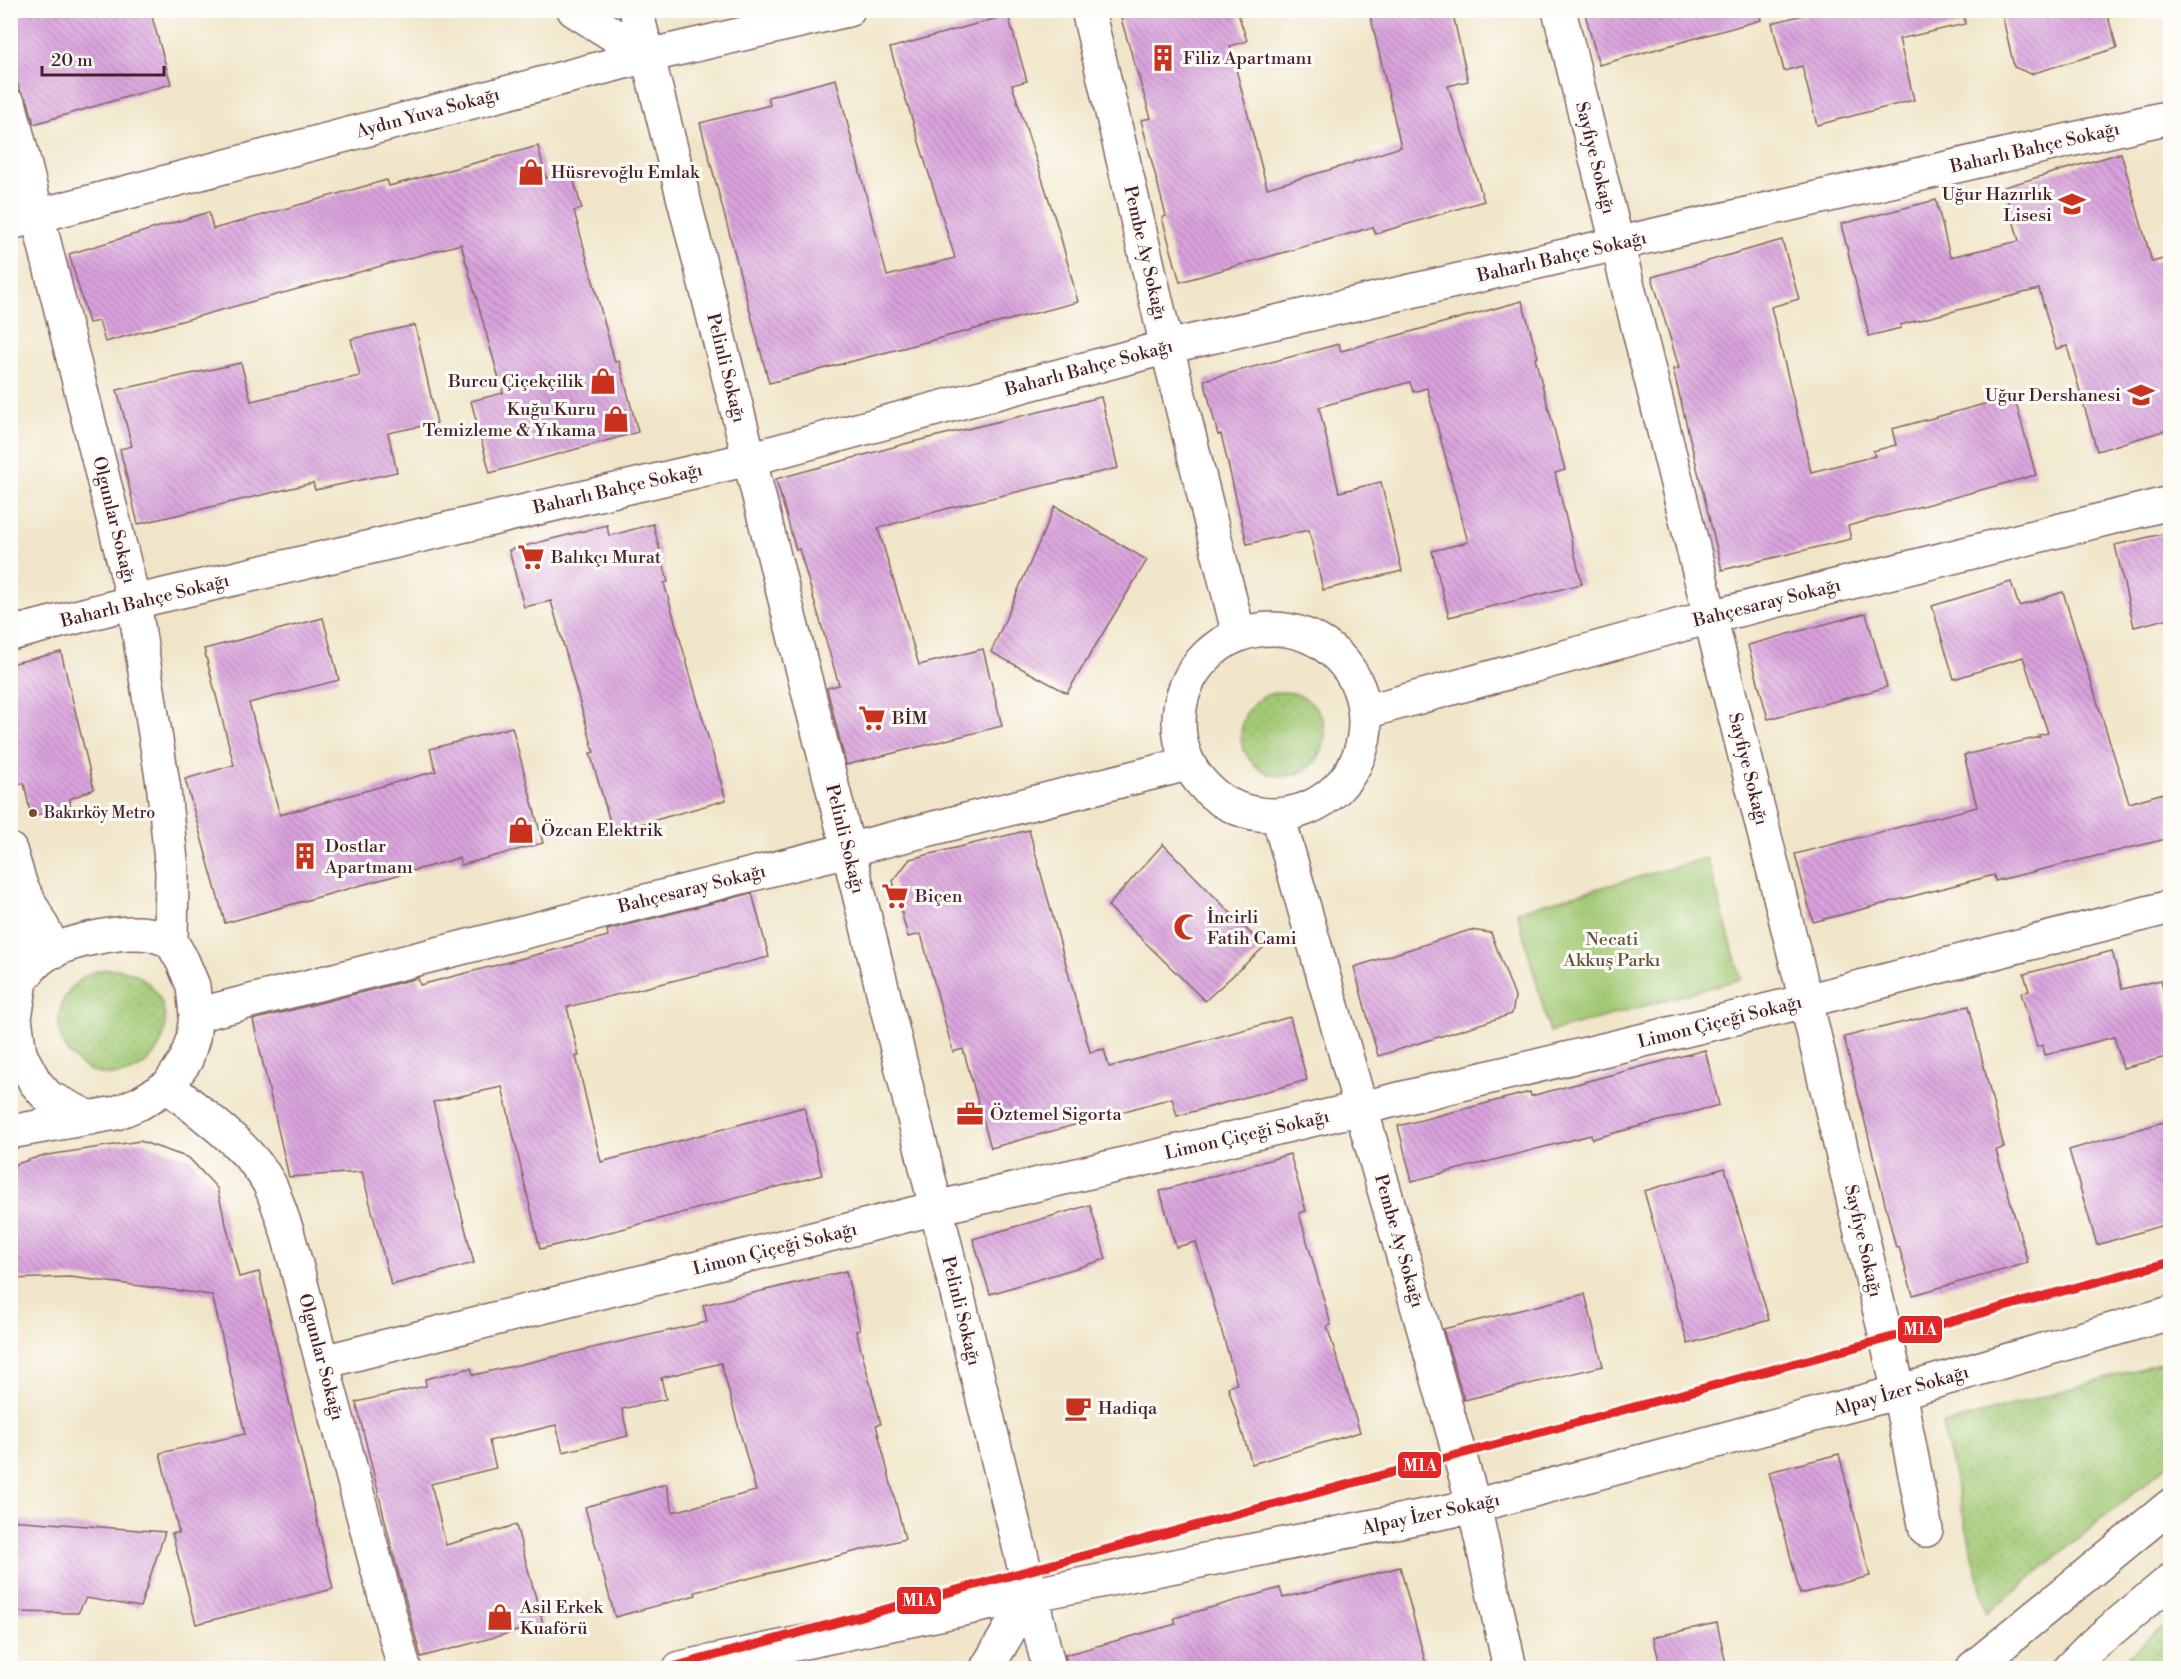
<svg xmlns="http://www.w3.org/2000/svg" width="2181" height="1679" font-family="'Libre Bodoni',serif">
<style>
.grass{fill:url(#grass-dots);stroke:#767450;stroke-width:1.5}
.park{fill:#a2c974;stroke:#767450;stroke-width:1.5}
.building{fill:url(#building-back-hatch)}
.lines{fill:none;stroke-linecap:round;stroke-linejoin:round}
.minor-casing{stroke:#846462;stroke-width:36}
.major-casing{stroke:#846462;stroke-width:36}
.minor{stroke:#fff;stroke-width:33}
.major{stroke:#fff;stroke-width:33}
.metro-1-casing{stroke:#fdfcf7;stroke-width:14}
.metro-1{stroke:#e32726;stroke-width:9}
.bus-dot{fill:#7a4b2a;stroke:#fdfcf7;stroke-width:2}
.labels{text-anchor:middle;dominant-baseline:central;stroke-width:6;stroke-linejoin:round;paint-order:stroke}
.bus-label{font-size:16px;fill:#4a1f2b;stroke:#fdfcf7;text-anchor:start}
.poi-label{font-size:18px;fill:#4a1f2b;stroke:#fdfcf7;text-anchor:start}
.street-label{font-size:18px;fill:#4a1f2b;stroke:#fdfcf7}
.park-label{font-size:18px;fill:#645241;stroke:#fdfcf7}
.line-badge{stroke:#fdfcf7;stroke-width:2}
.badge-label{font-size:16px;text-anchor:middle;font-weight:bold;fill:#fff}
</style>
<defs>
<pattern id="grass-dots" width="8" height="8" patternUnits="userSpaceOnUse" patternTransform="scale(1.5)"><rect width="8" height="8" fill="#a2c974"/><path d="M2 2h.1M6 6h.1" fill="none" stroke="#8dac65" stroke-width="1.8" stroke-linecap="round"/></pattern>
<pattern id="building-back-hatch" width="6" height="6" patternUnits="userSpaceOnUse" patternTransform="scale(1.5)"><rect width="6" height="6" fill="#d9a2dd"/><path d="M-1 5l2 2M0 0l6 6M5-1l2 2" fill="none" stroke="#b283b3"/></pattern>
</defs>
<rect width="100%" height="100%" fill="#fdfcf7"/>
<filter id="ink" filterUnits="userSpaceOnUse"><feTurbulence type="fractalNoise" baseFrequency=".0167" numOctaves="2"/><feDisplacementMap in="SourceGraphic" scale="12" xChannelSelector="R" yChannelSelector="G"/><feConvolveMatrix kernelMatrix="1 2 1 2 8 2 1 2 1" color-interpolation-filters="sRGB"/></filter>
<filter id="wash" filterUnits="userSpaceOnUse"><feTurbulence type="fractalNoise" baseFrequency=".008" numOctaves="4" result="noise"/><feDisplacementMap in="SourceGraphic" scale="24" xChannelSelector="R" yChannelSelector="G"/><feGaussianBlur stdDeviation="1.35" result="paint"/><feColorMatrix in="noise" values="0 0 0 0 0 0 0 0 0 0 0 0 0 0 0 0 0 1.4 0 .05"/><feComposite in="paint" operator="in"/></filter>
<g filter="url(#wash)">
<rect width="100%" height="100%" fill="#f0e5c8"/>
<!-- grass -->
<path class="grass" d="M1241 734a42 42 0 1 1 84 0a42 42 0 1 1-84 0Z
M59 1022a53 53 0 1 1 106 0a53 53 0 1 1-106 0Z
M2170 1360V1463L1987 1614 1942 1425Z
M2170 1622V1668H2115L2117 1665Z"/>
<!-- park -->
<path class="park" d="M1707 858 1741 979 1550 1032 1517 911Z"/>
<g id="blocks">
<!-- building -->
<path class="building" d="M10 10H150L171 84 34 124 28 101 20 91 10 58Z
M1147 10H1237L1247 41 1230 46 1267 188 1353 163V162L1401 147 1369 10H1452L1468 81 1448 86 1484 201 1375 234 1373 227 1180 282 1162 218 1166 216 1141 120 1151 118 1121 19Z
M1584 10H1759L1761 20 1599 65Z
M1822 10H1964L1965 24 1899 39 1914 100 1817 125 1802 66 1784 71 1772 23Z
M2001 10H2106L2117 48 2031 74 2014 67Z
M1008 15 1027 81 1012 85 1059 231 1078 302 769 383 700 123 770 105 768 97 836 79 887 276 955 258 890 48Z
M538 146 546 178 571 171 582 209 574 211 615 362 619 361 638 432 490 473 471 401 503 393 461 244 105 342 99 321 89 323 69 254 209 212 213 229 387 180 389 186Z
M2121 153 2152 262 2170 257V429L2097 451 2067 346 2056 349 2039 289 1900 325 1901 328 1869 336 1841 224 1936 200 1950 257 2019 241 2004 187Z
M1782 240 1799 299 1771 307 1811 472 1875 456 1873 451 1896 445 1892 429 2014 396 2036 475 1848 526 1851 539 1722 570 1673 369 1679 368 1652 277Z
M1522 301 1538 357 1535 358 1565 470 1555 473 1582 584 1449 617 1432 551 1468 542 1427 388 1413 392 1410 382 1319 407 1339 492 1381 482 1402 571 1323 590 1309 530 1247 544 1221 434 1218 435 1204 380 1339 344 1341 351Z
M415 325 437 423 388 433 397 472 315 490 313 483 138 524 120 449 132 446 117 390 241 363 251 401 360 376 351 339Z
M1101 397 1118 468 949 508 878 528 919 665 983 649 1002 726 846 765 827 688 839 685 799 549 796 550 776 479 908 443Z
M1055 506 1147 560 1067 693 991 652Z
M653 524 668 582 664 583 726 800 613 832 590 753 594 752 551 601 524 607 509 550 607 525 609 536Z
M2170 532V618L2134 627 2115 545Z
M2011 582 2019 606 2063 592 2129 803 2170 791V838L1995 881 1994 875 1813 922 1795 854 1977 807 1964 755 2040 737 2039 735 2048 733 2023 657 1954 679 1932 606Z
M1866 613 1887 687 1768 719 1748 645Z
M323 618 339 680 249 703 280 815 436 771 430 749 512 727 543 843 461 865 459 858 225 923 185 779 234 765 204 649Z
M61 652 94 789 70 799V808L31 816 24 783 15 785 10 765V664Z
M1029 830 1090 1052 1104 1049 1109 1067 1290 1017 1307 1080 1177 1116 1172 1098 991 1148 963 1049 953 1052 921 934 908 937 893 881 910 859Z
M1163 844 1264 947 1205 1001 1108 906Z
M752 893 769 957 567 1007 579 1056H576L601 1162 804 1107 822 1175 618 1230 540 1249 502 1087 433 1102 474 1263 391 1285 362 1172 289 1177 253 1020 418 978 420 985 608 936 607 930Z
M1470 930 1491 933 1515 997 1512 1014 1378 1056 1354 967Z
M2112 951 2122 989 2161 980 2170 1016V1056L2123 1068 2114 1037 2045 1055 2043 1045 2037 1047 2021 993 2029 991 2024 974Z
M1969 1006 2004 1148 1996 1150 2028 1263 1913 1295 1899 1247 1896 1248 1844 1037Z
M1705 1050 1719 1105 1592 1139 1591 1135 1412 1181 1398 1126 1530 1092 1531 1096Z
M2170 1120V1223L2097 1245 2069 1150Z
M140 1141 189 1158 217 1188 239 1277 259 1272 333 1589 196 1624 172 1533H179L160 1453 245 1434 212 1295 70 1277 10 1279V1166L41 1156Z
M1290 1154 1306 1211 1299 1213 1331 1325 1327 1326 1360 1432 1252 1464 1228 1387 1237 1384 1196 1242 1176 1247 1160 1191Z
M1725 1168 1769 1320 1688 1344 1644 1191Z
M1090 1205 1106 1259 990 1294 973 1239Z
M846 1271 860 1330 856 1331 881 1424 876 1425 905 1539 695 1592 696 1595 615 1617 585 1507 666 1484 673 1512 756 1491 721 1363 661 1378 666 1399 622 1409 628 1436 563 1452 556 1425 489 1441 496 1468 431 1484 446 1545 516 1525 543 1624 421 1657 393 1553 356 1402 426 1386 425 1379 471 1368 473 1375 707 1322 703 1305Z
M1585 1294 1603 1366 1464 1400 1443 1329Z
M1839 1454 1870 1576 1800 1594 1769 1472Z
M10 1520 165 1532 140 1607 86 1598 78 1613 10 1612Z
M1400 1567 1427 1668H1067L1065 1655 1176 1624 1174 1618 1280 1588 1283 1598Z
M1717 1623 1727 1668H1661L1653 1637Z"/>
</g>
</g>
<g filter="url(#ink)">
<use href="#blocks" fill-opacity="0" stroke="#846462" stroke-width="1.5"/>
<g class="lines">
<defs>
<path id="minor" d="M574 10 647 56
M636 10 848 849 1049 1668
M1088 10 1167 347 1239 635
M1559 10 1806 1001 1899 1392 1926 1530
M10 106 134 602 164 790 172 871 171 941
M10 223 647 56 848 10
M1179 722a93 93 0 1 1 186 0a93 93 0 1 1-186 0Z
M10 634 134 602 749 459 1167 347 2170 117
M1365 712 1710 617 2170 503
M1278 816 1474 1506 1510 1668
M10 850 21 886 55 951
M10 930 40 958
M21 981 15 1018 20 1054 35 1082 48 1097 90 1118
M10 994C20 983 29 967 41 958 64 941 121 930 149 934 156 935 164 939 171 941L183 962 193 986 196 1015 193 1038 186 1060 168 1086 140 1103 116 1113 10 1132
M196 1015 1187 764
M168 1086C201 1114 248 1145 269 1183 276 1197 281 1215 287 1231L404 1668
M323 1362 936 1208 1362 1108 1806 1001 2170 907
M680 1668 1030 1595 1474 1506 1899 1392 2170 1313
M987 1668 1030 1595"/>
<path id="major" d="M1973 1668 2170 1506
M2070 1668 2094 1644 2170 1581"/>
</defs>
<!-- minor casing -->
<use href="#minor" class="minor-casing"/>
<!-- major casing -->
<use href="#major" class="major-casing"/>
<!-- minor -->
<use href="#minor" class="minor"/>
<!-- major -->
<use href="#major" class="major"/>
<defs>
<path id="metro-1" d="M669 1668 2170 1262"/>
</defs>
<!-- metro-1 casing -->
<use href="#metro-1" class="metro-1-casing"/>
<!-- metro-1 -->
<use href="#metro-1" class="metro-1"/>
</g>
</g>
<!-- icons -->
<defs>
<symbol id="building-bare" viewBox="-9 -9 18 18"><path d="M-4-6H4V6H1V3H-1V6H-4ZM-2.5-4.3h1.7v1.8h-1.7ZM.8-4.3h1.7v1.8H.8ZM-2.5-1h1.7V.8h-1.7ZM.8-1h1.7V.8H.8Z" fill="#c8321e" stroke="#fdfcf7" stroke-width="2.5" paint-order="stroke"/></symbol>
<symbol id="shop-bare" viewBox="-9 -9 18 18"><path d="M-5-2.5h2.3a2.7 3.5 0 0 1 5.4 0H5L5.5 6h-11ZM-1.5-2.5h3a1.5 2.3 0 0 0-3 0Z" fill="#c8321e" stroke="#fdfcf7" stroke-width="2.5" paint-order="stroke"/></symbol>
<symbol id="school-bare" viewBox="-9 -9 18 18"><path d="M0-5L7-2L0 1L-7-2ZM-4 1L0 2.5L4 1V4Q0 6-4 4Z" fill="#c8321e" stroke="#fdfcf7" stroke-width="2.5" paint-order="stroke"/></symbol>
<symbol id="supermarket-bare" viewBox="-9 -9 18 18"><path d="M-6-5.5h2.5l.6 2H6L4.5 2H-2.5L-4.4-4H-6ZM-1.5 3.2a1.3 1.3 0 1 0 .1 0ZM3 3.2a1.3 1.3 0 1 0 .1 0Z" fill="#c8321e" stroke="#fdfcf7" stroke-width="2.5" paint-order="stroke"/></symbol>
<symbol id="mosque-bare" viewBox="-9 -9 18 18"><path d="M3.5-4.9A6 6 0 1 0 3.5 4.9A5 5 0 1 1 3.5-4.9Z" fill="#c8321e" stroke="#fdfcf7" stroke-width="2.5" paint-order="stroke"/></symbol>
<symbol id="office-bare" viewBox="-9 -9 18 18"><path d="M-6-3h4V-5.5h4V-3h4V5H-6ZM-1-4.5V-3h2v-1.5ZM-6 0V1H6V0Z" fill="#c8321e" stroke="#fdfcf7" stroke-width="2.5" paint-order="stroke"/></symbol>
<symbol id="cafe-bare" viewBox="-9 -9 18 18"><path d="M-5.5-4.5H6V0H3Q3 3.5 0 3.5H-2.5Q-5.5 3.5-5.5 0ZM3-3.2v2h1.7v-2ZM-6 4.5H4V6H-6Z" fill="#c8321e" stroke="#fdfcf7" stroke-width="2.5" paint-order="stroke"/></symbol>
</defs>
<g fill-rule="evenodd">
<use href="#building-bare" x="1144" y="39" width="38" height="38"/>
<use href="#shop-bare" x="512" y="153" width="38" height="38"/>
<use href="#school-bare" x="2053" y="185" width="38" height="38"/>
<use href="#shop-bare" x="584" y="362" width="38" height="38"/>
<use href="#school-bare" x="2122" y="376" width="38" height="38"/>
<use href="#shop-bare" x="597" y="400" width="38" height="38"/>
<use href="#supermarket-bare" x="512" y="538" width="38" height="38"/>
<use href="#supermarket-bare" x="853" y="699" width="38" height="38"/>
<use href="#shop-bare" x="502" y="811" width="38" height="38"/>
<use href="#building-bare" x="286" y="837" width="38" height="38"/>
<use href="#supermarket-bare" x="876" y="877" width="38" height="38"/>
<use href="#mosque-bare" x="1168" y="908" width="38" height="38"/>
<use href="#office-bare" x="951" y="1095" width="38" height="38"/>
<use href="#cafe-bare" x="1059" y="1389" width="38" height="38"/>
<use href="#shop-bare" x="481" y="1598" width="38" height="38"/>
</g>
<!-- markers -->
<circle class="bus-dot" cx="33" cy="813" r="5"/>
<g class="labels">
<!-- bus labels -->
<g class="bus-label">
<text x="44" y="813">Bakırköy Metro</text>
</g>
<!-- poi labels -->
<g class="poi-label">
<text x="1183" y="58">Filiz Apartmanı</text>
<text x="551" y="172">Hüsrevoğlu Emlak</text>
<text x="2052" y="194" text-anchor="end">Uğur Hazırlık<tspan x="2052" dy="21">Lisesi</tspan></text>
<text x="583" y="381" text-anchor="end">Burcu Çiçekçilik</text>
<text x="2121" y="395" text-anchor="end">Uğur Dershanesi</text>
<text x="596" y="409" text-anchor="end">Kuğu Kuru<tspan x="596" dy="21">Temizleme &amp; Yıkama</tspan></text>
<text x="551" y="557">Balıkçı Murat</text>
<text x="892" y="718">BİM</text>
<text x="541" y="830">Özcan Elektrik</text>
<text x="325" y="846">Dostlar<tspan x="325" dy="21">Apartmanı</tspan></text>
<text x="915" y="896">Biçen</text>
<text x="1207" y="917">İncirli<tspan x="1207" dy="21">Fatih Cami</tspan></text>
<text x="990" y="1114">Öztemel Sigorta</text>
<text x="1098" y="1408">Hadiqa</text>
<text x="520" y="1607">Asil Erkek<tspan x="520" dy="21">Kuaförü</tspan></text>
</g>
<!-- street labels -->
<g class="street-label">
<text transform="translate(428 113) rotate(-15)">Aydın Yuva Sokağı</text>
<text transform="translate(2035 148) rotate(-13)">Baharlı Bahçe Sokağı</text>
<text transform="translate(1595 158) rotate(76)">Sayfiye Sokağı</text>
<text transform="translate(1145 253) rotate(77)">Pembe Ay Sokağı</text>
<text transform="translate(1562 257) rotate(-13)">Baharlı Bahçe Sokağı</text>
<text transform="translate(726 368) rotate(76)">Pelinli Sokağı</text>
<text transform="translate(1089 368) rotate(-15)">Baharlı Bahçe Sokağı</text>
<text transform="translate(618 489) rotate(-13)">Baharlı Bahçe Sokağı</text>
<text transform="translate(114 520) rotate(76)">Olgunlar Sokağı</text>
<text transform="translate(145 601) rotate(-14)">Baharlı Bahçe Sokağı</text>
<text transform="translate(1767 603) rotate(-14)">Bahçesaray Sokağı</text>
<text transform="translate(1748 769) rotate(76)">Sayfiye Sokağı</text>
<text transform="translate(845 839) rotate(76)">Pelinli Sokağı</text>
<text transform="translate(692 889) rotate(-14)">Bahçesaray Sokağı</text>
<text transform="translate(1720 1022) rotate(-14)">Limon Çiçeği Sokağı</text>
<text transform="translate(1247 1135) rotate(-13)">Limon Çiçeği Sokağı</text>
<text transform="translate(1399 1241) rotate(74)">Pembe Ay Sokağı</text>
<text transform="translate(1863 1241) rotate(77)">Sayfiye Sokağı</text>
<text transform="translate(775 1249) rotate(-14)">Limon Çiçeği Sokağı</text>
<text transform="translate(961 1311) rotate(76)">Pelinli Sokağı</text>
<text transform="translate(321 1357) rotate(75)">Olgunlar Sokağı</text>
<text transform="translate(1901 1391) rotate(-16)">Alpay İzer Sokağı</text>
<text transform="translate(1431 1514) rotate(-12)">Alpay İzer Sokağı</text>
</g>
<!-- park labels -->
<g class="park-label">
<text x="1612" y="939">Necati<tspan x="1612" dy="21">Akkuş Parkı</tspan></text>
</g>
</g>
<g class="line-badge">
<rect x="1897" y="1315" width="46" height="29" rx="6" fill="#e32726"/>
<rect x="1397" y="1451" width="45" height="28" rx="6" fill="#e32726"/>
<rect x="896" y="1586" width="46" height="29" rx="6" fill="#e32726"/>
</g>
<g class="badge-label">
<text x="1920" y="1335">M1A</text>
<text x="1420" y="1471">M1A</text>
<text x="919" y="1606">M1A</text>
</g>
<!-- margin -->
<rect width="2181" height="1679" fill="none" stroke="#fdfcf7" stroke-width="36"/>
<!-- scale -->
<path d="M42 66v9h122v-9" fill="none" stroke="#4a1f2b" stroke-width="3"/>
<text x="51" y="66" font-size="18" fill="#4a1f2b" stroke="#fdfcf7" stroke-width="4.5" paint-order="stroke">20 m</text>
</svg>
